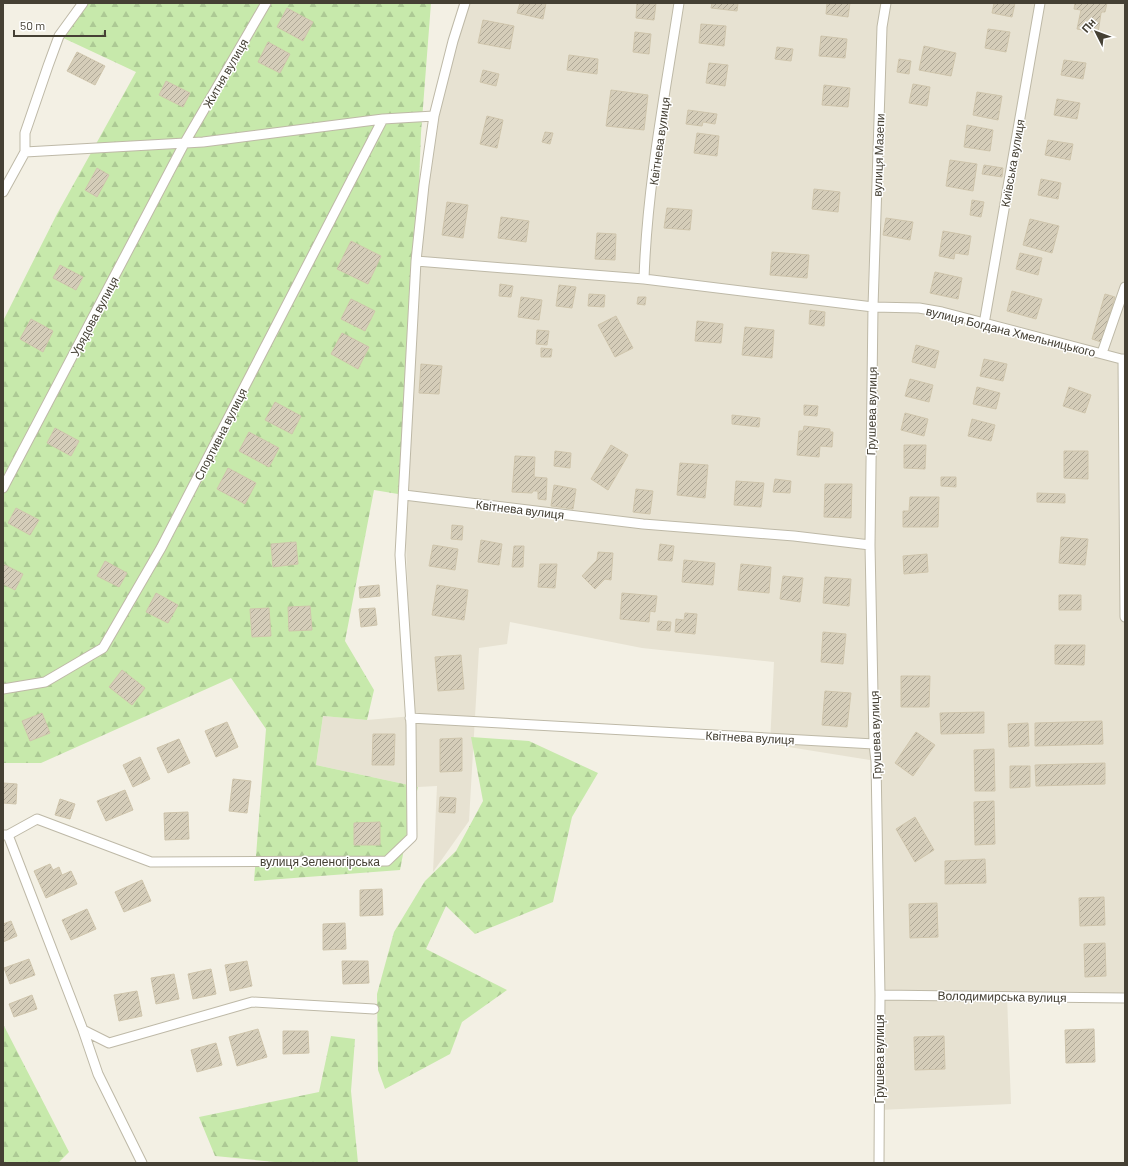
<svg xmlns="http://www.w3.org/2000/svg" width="1128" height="1166" font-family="Barlow,sans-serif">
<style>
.residential{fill:#e7e2d2}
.forest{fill:url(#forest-firs)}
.building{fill:url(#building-hatch);stroke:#cfc5ac}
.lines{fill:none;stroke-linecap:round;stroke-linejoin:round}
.street-casing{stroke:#beb9a7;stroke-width:11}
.street{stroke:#fff;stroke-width:9}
.labels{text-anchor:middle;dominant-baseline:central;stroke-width:3;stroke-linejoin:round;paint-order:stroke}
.street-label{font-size:12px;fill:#454034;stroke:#fff}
</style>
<defs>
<pattern id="forest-firs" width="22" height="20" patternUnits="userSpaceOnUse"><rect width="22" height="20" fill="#c7e9ab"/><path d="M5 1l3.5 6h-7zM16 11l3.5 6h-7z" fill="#acc994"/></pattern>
<pattern id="building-hatch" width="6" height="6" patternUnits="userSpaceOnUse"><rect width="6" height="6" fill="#d5cdb9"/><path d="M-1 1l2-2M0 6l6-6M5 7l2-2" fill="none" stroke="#afa897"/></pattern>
</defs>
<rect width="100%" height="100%" fill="#f3f0e4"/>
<!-- residential -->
<path class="residential" d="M465 3H1125V998L1007 996 1011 1104 879 1110 876 761 770 744 774 662 642 648 510 622 507 644 479 648 469 821 433 872 437 786 418 787 316 765 323 716 367 720 413 716 404 495 416 261 434 116Z"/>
<!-- forest -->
<path class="forest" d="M83 3H431L421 133 416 261 404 495 374 490 345 641 374 690 367 720 323 716 316 765 418 787 408 828 400 870 254 881 266 729 231 678 41 763H3V321L57 214 136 72 59 36Z
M471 737 529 741 598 773 572 817 553 902 475 934 446 906 426 949 507 990 462 1022 450 1054 385 1089 378 1070 377 994 394 932 425 881 456 851 483 801Z
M3 1024 69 1152 58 1163H3Z
M331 1036 355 1039 351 1091 358 1163H285L215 1156 199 1117 319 1092Z"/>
<!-- building -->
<path class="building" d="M520 3H546L543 19 517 13Z
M637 3H656L654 20 636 18Z
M712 3H738L737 11 711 8Z
M827 3H850L848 17 826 14Z
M994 3H1015L1012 17 992 13Z
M1075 3H1107L1105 12H1102L1101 13 1098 33 1077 29 1081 10 1074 9Z
M287 8 313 22 303 41 277 27Z
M483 20 514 26 510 49 478 43Z
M701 24 726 26 724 46 699 43Z
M988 29 1010 32 1006 52 985 48Z
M635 32 651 34 649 54 633 52Z
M821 36 847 39 845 58 819 56Z
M268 42 290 54 280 73 258 62Z
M924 46 956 53 951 76 919 70Z
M777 47 793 49 791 61 775 59Z
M77 52 105 66 95 85 67 71Z
M569 55 598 59 597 74 567 70Z
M899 59 911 61 909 74 897 72Z
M1064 60 1086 63 1083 79 1061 75Z
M709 63 728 65 725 86 706 83Z
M483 70 499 74 496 86 480 82Z
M166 81 190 93 183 107 159 95Z
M913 84 930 87 927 106 909 103Z
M824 85 850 88 848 107 822 105Z
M611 90 648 95 644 130 606 126Z
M977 92 1002 96 998 120 973 115Z
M1057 99 1080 103 1077 119 1054 115Z
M688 110 717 114 715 124 703 122 702 126 686 124Z
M487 116 503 120 497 148 480 144Z
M967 125 993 130 990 151 964 147Z
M545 132 553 133 550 144 542 142Z
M697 133 719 136 717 156 694 153Z
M1048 140 1073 144 1070 160 1045 155Z
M950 160 977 164 973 191 946 186Z
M984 165 1003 168 1002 177 982 174Z
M97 168 109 175 97 197 85 190Z
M1041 179 1061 183 1058 199 1038 195Z
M814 189 840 192 838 212 812 209Z
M972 200 984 202 981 217 970 215Z
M447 202 468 205 463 238 442 235Z
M667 208 692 210 690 230 664 228Z
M501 217 529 221 526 242 498 238Z
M886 218 913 222 910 240 883 235Z
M1030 219 1059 226 1052 253 1023 245Z
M943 231 971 236 968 255 955 253 954 259 939 256Z
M597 233 616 234 615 260 595 259Z
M351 241 381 256 368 284 337 269Z
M772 252 809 255 807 278 770 275Z
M1020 253 1042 258 1038 275 1016 269Z
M60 265 83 277 76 290 53 278Z
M935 272 962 278 958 299 930 293Z
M500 284 513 286 511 297 499 296Z
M559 285 576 287 572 308 556 306Z
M1012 291 1042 299 1036 319 1007 311Z
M589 294 605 295 604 307 588 306Z
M1105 294 1115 297 1101 342 1092 339Z
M521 297 542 300 539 320 518 317Z
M638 297H646L645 305 637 304Z
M351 299 375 311 365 331 341 319Z
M810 310 825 312 824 326 809 324Z
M616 316 633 348 615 357 598 325Z
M31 319 53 331 43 352 20 339Z
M697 321 723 324 721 343 695 341Z
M745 327 774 330 772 358 742 355Z
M537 330 549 331 547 345 536 344Z
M342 333 369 347 358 369 331 354Z
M916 345 939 351 935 368 912 362Z
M541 348 552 349 551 357H541Z
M984 359 1007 364 1003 381 980 376Z
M421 364 442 366 439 394 419 393Z
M910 379 933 385 929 402 905 396Z
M977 387 1000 393 996 409 973 404Z
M1069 387 1091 395 1085 413 1063 406Z
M275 402 301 416 292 434 265 420Z
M804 405 818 406 817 416 804 415Z
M905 413 928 419 924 436 901 430Z
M732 415 760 418 759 427 732 424Z
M972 419 995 425 991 441 968 436Z
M804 426 830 429V432H833L832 447 820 446 819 457 797 455 799 431H803Z
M55 428 79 441 71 456 47 443Z
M249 432 279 448 269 467 239 451Z
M611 445 628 455 608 490 591 479Z
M904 445H926L925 469 904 468Z
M555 451 571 453 570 468 554 466Z
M1064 451H1088V479L1064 478Z
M515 456 535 457 534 477 547 478 546 500 538 499V491H533L532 493 512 492Z
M680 463 708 465 705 498 677 495Z
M228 468 256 483 245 504 217 489Z
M941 477H956V487L941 486Z
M775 479 791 481 790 493 773 492Z
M736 481 764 483 761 507 734 505Z
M825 484H852L851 518 824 517Z
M554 485 576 489 573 509 551 506Z
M636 489 653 491 650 514 633 512Z
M1037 493 1065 494V503L1037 502Z
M910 497H939L938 527H903V511H909Z
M16 508 39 520 30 535 8 523Z
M452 525 463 526 462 540 451 539Z
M1061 537 1088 539 1085 565 1059 563Z
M481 540 502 544 499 565 478 562Z
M296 542 298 564 273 567 271 544Z
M660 544 674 546 672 561 658 560Z
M433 545 458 549 455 570 429 566Z
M514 546H524L523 567H512Z
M598 552 613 553 611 580 605 579 595 589 582 576 597 560Z
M927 554 928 572 904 574 903 556Z
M684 560 715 563 713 585 682 582Z
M105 561 127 573 119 587 97 576Z
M3 564 23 574 15 590 3 584Z
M540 564H557L555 588 538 587Z
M741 564 771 567 769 593 738 590Z
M783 576 803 578 800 602 780 599Z
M825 577 851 579 849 606 823 603Z
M379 585 380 596 360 598 359 587Z
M437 585 468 590 464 620 432 615Z
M156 593 178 605 168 623 146 612Z
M622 593 657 596 655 612 650 611 649 622 620 619Z
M1059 595H1081V610H1059Z
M310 606 312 630 289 631 288 607Z
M269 608 271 636 252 637 250 609Z
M375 608 377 625 361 627 359 609Z
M685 613 697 614 695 634 675 632 676 619 684 620Z
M658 621 671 622 670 631 657 630Z
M823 632 846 634 843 664 821 662Z
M1055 645H1085L1084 665 1055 664Z
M461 655 464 689 438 691 435 657Z
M122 670 145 688 132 705 109 687Z
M901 676H930L929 707H901Z
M825 691 851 693 847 727 822 725Z
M984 712V733L941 734 940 713Z
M42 713 50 733 30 741 22 721Z
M1102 721 1103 744 1035 746V723Z
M227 722 238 747 216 757 205 731Z
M1028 723 1029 746 1009 747 1008 724Z
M916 732 935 745 913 776 895 763Z
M373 734H395L394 765H372Z
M462 738V771L440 772V739Z
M179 739 190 763 168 773 157 748Z
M994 749 995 791H975L974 750Z
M140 757 150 779 133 787 123 765Z
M1105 763V784L1036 786 1035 765Z
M1010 766H1030V787L1010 788Z
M233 779 251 781 247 813 229 811Z
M3 783 17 784 16 804 3 803Z
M125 790 133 810 106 821 97 801Z
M440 797 456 798 455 813 439 812Z
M60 799 75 804 70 819 55 815Z
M994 801 995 844 975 845 974 802Z
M188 812 189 839 165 840 164 813Z
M915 817 934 850 915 862 896 829Z
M380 822V845H354V823Z
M985 859 986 883 945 884V861Z
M50 864 53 870 59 867 62 875 71 871 77 884 46 898 34 871Z
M142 880 151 901 124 912 115 892Z
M382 889 383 915 360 916V890Z
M1104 897 1105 925 1080 926 1079 898Z
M937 903 938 937 910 938 909 904Z
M87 909 96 929 71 940 62 920Z
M11 921 17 936 3 942V924Z
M345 923 346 949 323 950V924Z
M1105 943 1106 976 1085 977 1084 944Z
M29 959 35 975 10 984 4 968Z
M247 961 252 986 230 991 225 965Z
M342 961H368L369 983 343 984Z
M211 969 216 994 193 999 188 974Z
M174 974 179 999 156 1004 151 978Z
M137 991 142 1016 119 1021 114 995Z
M32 995 37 1009 14 1017 9 1004Z
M258 1029 267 1057 237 1066 229 1037Z
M1094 1029 1095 1062 1066 1063 1065 1030Z
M283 1031H308L309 1053 283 1054Z
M944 1036 945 1069 915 1070 914 1037Z
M216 1043 222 1065 197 1072 191 1050Z"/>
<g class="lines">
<defs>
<path id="street" d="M25 152 203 142 383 119 434 116
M3 192 25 152V133L48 66 59 36 83 3
M416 261 644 279 873 307 919 308 942 312 1125 360
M644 279C647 186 665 94 679 3
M984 324 1040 3
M1102 353 1125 287
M1123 359 1125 617
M3 488 184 144 266 3
M404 495 643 524 794 536 870 545
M3 689 45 682 103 648 161 548 383 119
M410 718 874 744
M3 835H8L83 1030 109 1043 252 1002 374 1009
M8 835 37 819 151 862 387 861 412 837 411 725 400 555 416 261 424 185 434 116 453 41 465 3
M880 995 1125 998
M83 1030 98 1074 142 1163
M879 1163 880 995 876 761 874 744 870 545 873 307 882 27 886 3"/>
</defs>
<!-- street casing -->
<use href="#street" class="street-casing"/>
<!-- street -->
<use href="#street" class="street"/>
</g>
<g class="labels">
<!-- street labels -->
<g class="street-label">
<text transform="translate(225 73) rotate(-60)">Житня вулиця</text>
<text transform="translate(659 141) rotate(-82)">Квітнева вулиця</text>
<text transform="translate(878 155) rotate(-88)">вулиця Мазепи</text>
<text transform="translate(1012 163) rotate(-80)">Київська вулиця</text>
<text transform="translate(94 316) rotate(-62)">Урядова вулиця</text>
<text transform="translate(1011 331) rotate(14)">вулиця Богдана Хмельницького</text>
<text transform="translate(871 411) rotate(-89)">Грушева вулиця</text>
<text transform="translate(220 434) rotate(-63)">Спортивна вулиця</text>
<text transform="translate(520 509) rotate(7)">Квітнева вулиця</text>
<text transform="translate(875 735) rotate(-92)">Грушева вулиця</text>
<text transform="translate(750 737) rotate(3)">Квітнева вулиця</text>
<text x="320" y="861">вулиця Зеленогірська</text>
<text transform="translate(1002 996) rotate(1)">Володимирська вулиця</text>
<text transform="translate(879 1059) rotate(-90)">Грушева вулиця</text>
</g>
</g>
<!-- border -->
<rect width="1128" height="1166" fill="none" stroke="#454034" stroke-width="8"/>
<!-- north arrow -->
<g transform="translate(1096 32) rotate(312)" stroke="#ffffff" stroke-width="3" paint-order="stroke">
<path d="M0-3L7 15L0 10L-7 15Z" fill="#454034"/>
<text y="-6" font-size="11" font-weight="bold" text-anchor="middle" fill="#454034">Пн</text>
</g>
<!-- scale -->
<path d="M14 30v6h91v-6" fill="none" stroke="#454034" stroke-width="2"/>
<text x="20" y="30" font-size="12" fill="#454034" stroke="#ffffff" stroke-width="3" paint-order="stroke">50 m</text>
</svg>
